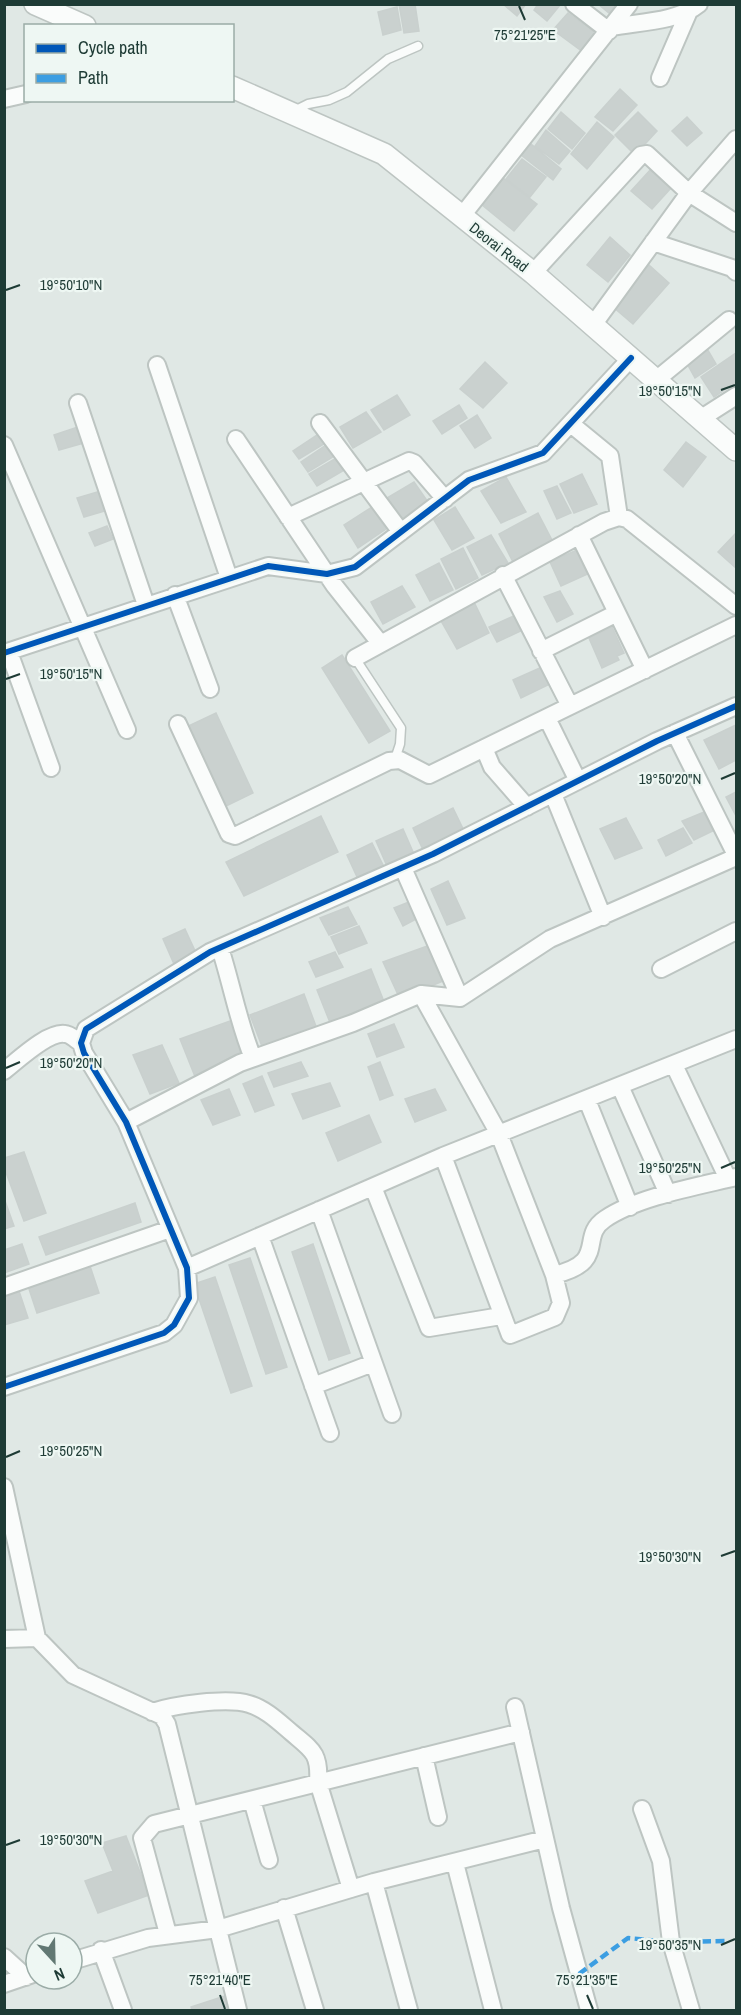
<svg xmlns="http://www.w3.org/2000/svg" width="741" height="2015" font-family="'Archivo Narrow',sans-serif">
<style>
.building{fill:#cad1cf;stroke:#c9d0ce;stroke-width:1.5}
.lines{fill:none;stroke-linecap:round;stroke-linejoin:round}
.service-casing{stroke:#bdc5c2;stroke-width:11}
.minor-casing{stroke:#bdc5c2;stroke-width:20}
.tertiary-casing{stroke:#bdc5c2;stroke-width:24}
.service{stroke:#fafcfb;stroke-width:8}
.minor{stroke:#fafcfb;stroke-width:16}
.tertiary{stroke:#fafcfb;stroke-width:21}
.quiet{stroke:#3c9ee2;stroke-width:4.5;stroke-dasharray:9 4.5;stroke-linecap:butt}
.cycleway-casing{stroke:#eef7f3;stroke-width:10}
.cycleway{stroke:#0057b8;stroke-width:6}
.ticks{fill:none;stroke:#1e3b35;stroke-width:2}
.labels{text-anchor:middle;dominant-baseline:central;stroke-width:4.5;stroke-linejoin:round;paint-order:stroke}
.street-label{font-size:15px;fill:#1e3b35;stroke:#eef7f3}
.ticks-label{font-size:15px;text-anchor:middle;fill:#1e3b35;stroke:#eef7f3;stroke-width:4.5;stroke-linejoin:round;paint-order:stroke}
</style>
<rect width="100%" height="100%" fill="#e0e8e5"/>
<!-- building -->
<path class="building" d="M399 4H415L419 31 404 33Z
M503 4H526L517 16Z
M538 4H561L547 21 534 10Z
M598 4H617L610 14Z
M397 7 401 30 383 35 378 12Z
M568 13 598 35 583 52 553 30Z
M620 89 637 105 613 131 595 117Z
M561 112 585 133 572 149 548 129Z
M638 112 657 131 635 155 615 135Z
M687 117 702 133 687 146 672 131Z
M597 122 614 137 587 169 571 154Z
M546 130 570 151 559 164 535 146Z
M531 144 561 169 553 180 521 155Z
M522 159 546 177 530 197 506 179Z
M651 169 671 188 652 209 631 191Z
M503 178 537 204 514 231 482 205Z
M610 237 630 255 608 282 587 265Z
M649 265 669 283 633 324 613 307Z
M706 347 716 364 695 378 685 360Z
M736 353V382L714 397 701 377Z
M485 362 507 383 483 408 460 389Z
M397 395 410 415 384 430 371 410Z
M459 405 467 418 442 434 433 421Z
M366 412 381 432 353 448 340 427Z
M477 415 491 438 475 448 460 426Z
M78 427 84 443 59 450 54 435Z
M320 433 327 442 299 459 293 451Z
M686 442 706 457 683 487 664 470Z
M329 443 336 455 308 472 301 462Z
M338 457 346 469 317 486 309 474Z
M582 474 597 504 574 513 560 484Z
M506 477 526 512 501 523 481 491Z
M414 482 428 502 401 520 387 498Z
M557 486 571 513 557 519 544 491Z
M101 491 108 510 84 517 77 498Z
M372 507 386 529 358 548 344 525Z
M455 507 474 538 452 550 434 520Z
M538 513 554 544 514 564 499 534Z
M107 526 113 539 95 546 89 533Z
M735 534 736 535V568L718 552Z
M491 535 508 563 482 575 467 547Z
M463 548 478 578 456 589 441 559Z
M577 550 590 573 561 586 550 562Z
M439 563 453 590 430 601 416 575Z
M402 586 415 607 383 624 371 602Z
M560 591 573 614 557 622 544 597Z
M474 602 489 633 457 649 440 619Z
M518 614 525 629 497 642 489 627Z
M612 627 624 653 617 656 619 660 602 668 589 638Z
M342 655 390 731 369 743 322 668Z
M542 667 550 684 521 698 513 680Z
M216 713 253 793 218 810 184 728Z
M736 725V760L719 769 704 740Z
M736 792V816L726 797Z
M453 808 466 835 425 854 413 828Z
M709 810 719 828 694 840 682 821Z
M321 816 338 852 244 896 226 862Z
M626 818 642 848 615 859 600 829Z
M683 828 692 843 666 856 658 840Z
M403 829 414 854 387 866 376 841Z
M372 843 384 867 358 879 347 855Z
M448 881 465 918 447 925 431 889Z
M414 900 422 916 403 926 394 908Z
M348 907 357 924 329 935 320 918Z
M359 926 367 943 339 954 331 937Z
M185 929 196 953 174 964 163 939Z
M433 944 450 978 400 999 383 962Z
M335 952 343 967 316 977 309 962Z
M371 969 385 1004 331 1025 317 990Z
M304 994 317 1029 263 1049 250 1015Z
M233 1020 248 1056 196 1079 180 1039Z
M394 1024 404 1047 377 1057 368 1034Z
M162 1045 179 1083 150 1094 133 1055Z
M301 1062 308 1076 274 1087 268 1073Z
M380 1062 393 1095 380 1100 368 1067Z
M262 1076 274 1105 255 1112 243 1084Z
M330 1083 340 1106 303 1119 292 1094Z
M229 1089 240 1115 213 1125 201 1100Z
M435 1089 446 1110 415 1122 405 1099Z
M369 1115 381 1142 338 1161 326 1133Z
M24 1152 46 1213 24 1221 4 1167V1158Z
M4 1198 14 1226 4 1229Z
M135 1203 141 1222 46 1255 39 1237Z
M22 1244 29 1264 4 1273V1250Z
M313 1244 350 1353 329 1360 292 1252Z
M250 1258 287 1367 266 1374 229 1265Z
M90 1266 99 1293 37 1313 28 1286Z
M215 1277 252 1386 231 1393 194 1284Z
M19 1291 28 1318 4 1325V1296Z
M126 1836 149 1895 98 1913 85 1881 113 1871 102 1843Z
M228 1995 234 2010H192L191 2007Z"/>
<g class="lines">
<defs>
<path id="service" d="M292 112 308 104 329 100 347 92 388 59 418 46
M355 658 401 728 400 744 395 759"/>
<path id="minor" d="M574 4 609 31
M612 27C638 22 677 22 699 4
M660 78 689 11
M4 99 26 94
M461 217 629 4
M653 242 732 268 736 272
M533 273 641 155 647 154 689 193 736 223
M593 325 689 193 736 139
M157 365 229 578
M656 380 729 320
M78 403 146 605
M700 419 736 396
M320 423 401 532
M571 424 610 456 619 517
M236 439 334 585 380 643
M4 445 127 730
M288 517 409 461 414 463 445 499
M579 535 645 670
M503 575 570 706
M175 595 210 689
M541 651 617 613
M9 652 51 768
M4 653 268 566 327 574 355 567 469 480 543 453 631 358
M355 658 604 522 619 517 627 519 736 606
M547 718 578 781
M178 724 229 834 235 836 389 761 400 760 429 775 736 625
M675 733 736 855
M484 748 492 767 527 807
M553 794 603 917
M403 868 460 998
M220 948C232 985 238 1022 253 1058
M661 969 736 931
M421 994 499 1134 554 1275C609 1262 578 1237 605 1219 637 1197 699 1186 736 1177
M674 1065 728 1179
M4 1071C17 1061 48 1031 65 1034 70 1034 76 1040 81 1043
M620 1086 668 1194
M587 1100 630 1207
M126 1122 240 1063 353 1023 421 994 460 998 550 939 736 857
M443 1156 510 1335 555 1317 561 1303 554 1275
M373 1187 429 1328 501 1316
M319 1210 392 1414
M260 1236 330 1433
M187 1268 443 1156 736 1039
M4 1287 170 1229
M313 1386 373 1363
M4 1387 164 1333 174 1325 189 1298 187 1268 126 1122 84 1053 81 1043 86 1029 210 952 433 854 657 741 736 706
M4 1487 37 1638 73 1675 162 1716 167 1724 238 2010
M4 1639 37 1638
M515 1707 561 1908 589 2010
M152 1712C174 1705 227 1697 249 1704 266 1709 279 1722 292 1733 312 1750 320 1753 318 1782L351 1889
M424 1756 438 1817
M252 1800 269 1860
M642 1809 661 1861 671 1942 691 2010
M455 1863 493 2010
M374 1882 409 2010
M284 1908 315 2010
M168 1934 142 1838 154 1824 521 1732
M101 1950 123 2010
M4 1957 26 1977
M72 1961 148 1938 218 1929 374 1882 545 1839
M4 1984 36 1973"/>
<path id="tertiary" d="M35 4 85 26
M232 87 384 154 533 273 736 450"/>
</defs>
<!-- service casing -->
<use href="#service" class="service-casing"/>
<!-- minor casing -->
<use href="#minor" class="minor-casing"/>
<!-- tertiary casing -->
<use href="#tertiary" class="tertiary-casing"/>
<!-- service -->
<use href="#service" class="service"/>
<!-- minor -->
<use href="#minor" class="minor"/>
<!-- tertiary -->
<use href="#tertiary" class="tertiary"/>
<!-- quiet -->
<path class="quiet" d="M579 1974 628 1938 671 1942 726 1941"/>
<defs>
<path id="cycleway" d="M4 653 268 566 327 574 355 567 469 480 543 453 631 358
M4 1387 164 1333 174 1325 189 1298 187 1268 126 1122 84 1053 81 1043 86 1029 210 952 433 854 657 741 736 706"/>
</defs>
<!-- cycleway casing -->
<use href="#cycleway" class="cycleway-casing"/>
<!-- cycleway -->
<use href="#cycleway" class="cycleway"/>
</g>
<!-- ticks -->
<path class="ticks" d="M519 6 525 20M6 290 20 285M721 390 735 385M6 679 20 674M721 779 735 773M6 1068 20 1062M721 1168 735 1162M6 1457 20 1451M721 1556 735 1551M6 1845 20 1840M721 1945 735 1939M220 1995 225 2009M587 1995 593 2009"/>
<g class="labels">
<!-- street labels -->
<g class="street-label">
<text transform="translate(499 247) rotate(38)">Deorai Road</text>
</g>
</g>
<g class="ticks-label">
<text x="525" y="40">75°21'25"E</text>
<text x="71" y="290">19°50'10"N</text>
<text x="670" y="396">19°50'15"N</text>
<text x="71" y="679">19°50'15"N</text>
<text x="670" y="784">19°50'20"N</text>
<text x="71" y="1068">19°50'20"N</text>
<text x="670" y="1173">19°50'25"N</text>
<text x="71" y="1456">19°50'25"N</text>
<text x="670" y="1562">19°50'30"N</text>
<text x="71" y="1845">19°50'30"N</text>
<text x="670" y="1950">19°50'35"N</text>
<text x="220" y="1985">75°21'40"E</text>
<text x="587" y="1985">75°21'35"E</text>
</g>
<!-- border -->
<rect width="741" height="2015" fill="none" stroke="#1e3b35" stroke-width="12"/>
<!-- legend -->
<rect x="24" y="24" width="210" height="78" fill="#eef7f3" stroke="#9baca7" stroke-width="1.5"/>
<rect x="36" y="44" width="30" height="9" fill="#0057b8" stroke="#9baca7" stroke-width="1.5"/>
<text x="78" y="54" font-size="18" fill="#1e3b35">Cycle path</text>
<rect x="36" y="74" width="30" height="9" fill="#3c9ee2" stroke="#9baca7" stroke-width="1.5"/>
<text x="78" y="84" font-size="18" fill="#1e3b35">Path</text>
<!-- north arrow -->
<g transform="translate(54 1961) rotate(158)"><circle r="28" fill="#eef7f3" stroke="#9baca7" stroke-width="1.5"/>
<path d="M0-4.5L10 22L0 15L-10 22Z" fill="#627873"/>
<text y="-9" font-size="16" font-weight="bold" text-anchor="middle" fill="#1e3b35">N</text>
</g>
</svg>
